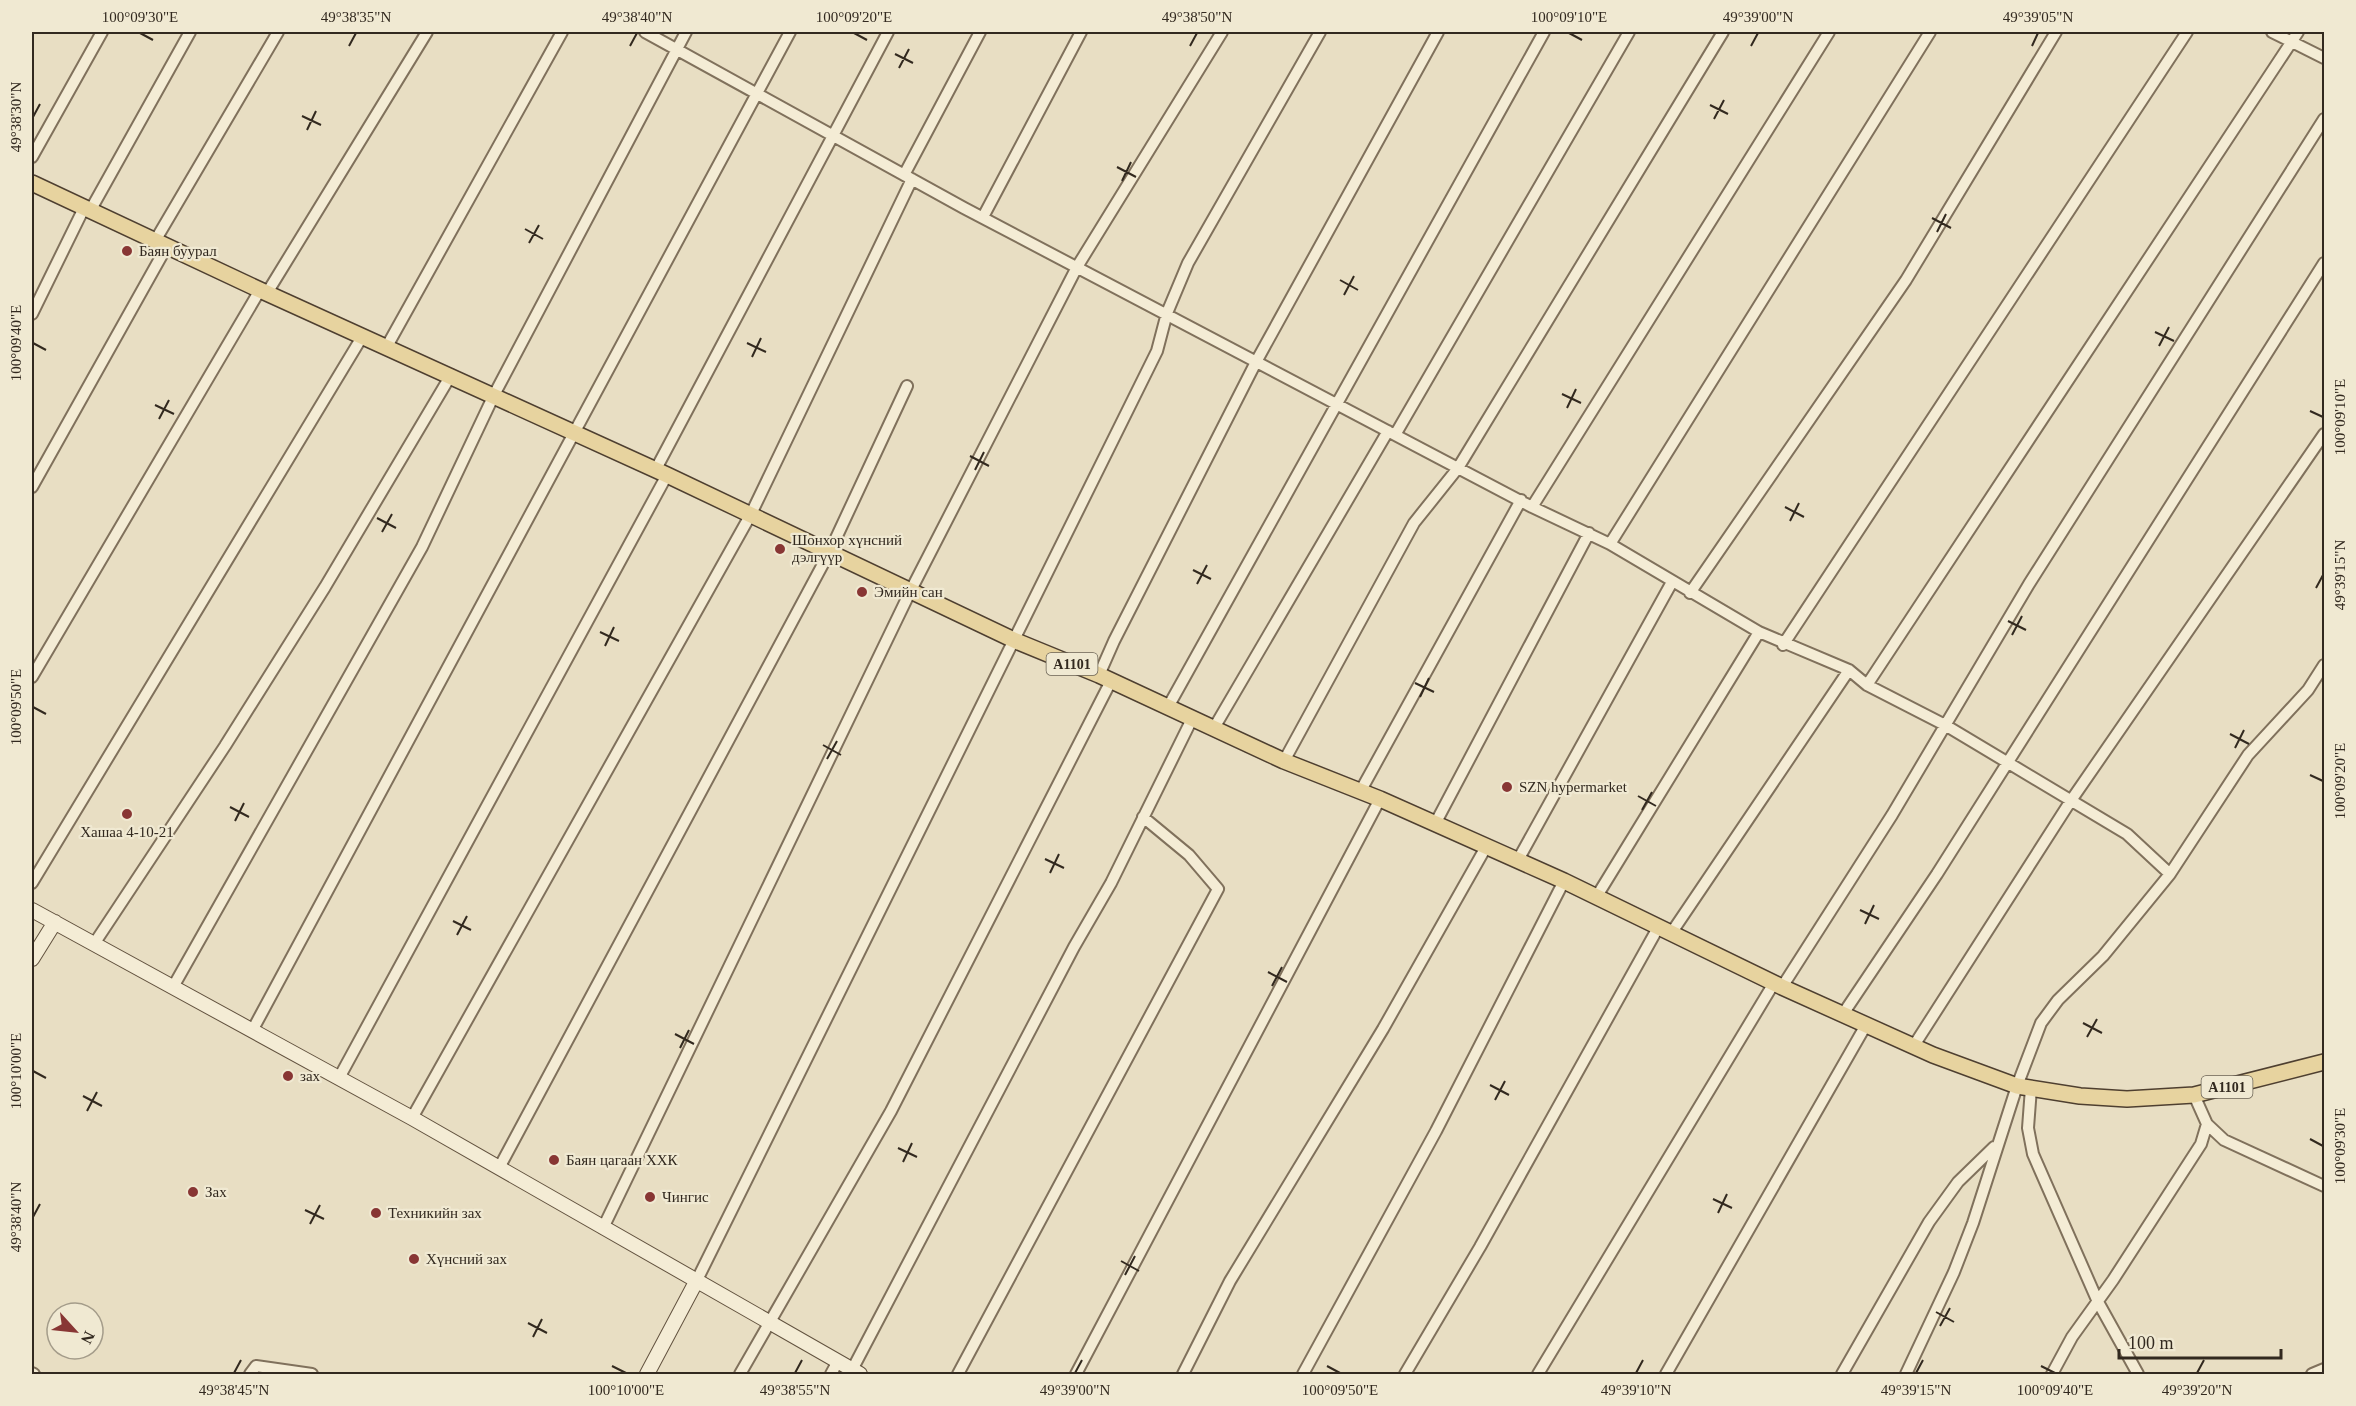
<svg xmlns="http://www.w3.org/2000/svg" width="2356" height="1406" font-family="'Times New Roman',serif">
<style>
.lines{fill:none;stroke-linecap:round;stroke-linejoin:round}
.street-casing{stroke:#80715c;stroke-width:14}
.secondary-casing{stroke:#62523f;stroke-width:16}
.primary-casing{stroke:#4e3f30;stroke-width:18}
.street{stroke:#f4ecd5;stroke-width:10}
.secondary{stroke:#f4ecd5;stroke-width:14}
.primary{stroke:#e7d39f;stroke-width:15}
.ticks{fill:none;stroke:#32291f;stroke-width:2}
.poi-dot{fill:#883634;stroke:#f0e9d2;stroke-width:2}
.labels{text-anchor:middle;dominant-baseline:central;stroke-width:4.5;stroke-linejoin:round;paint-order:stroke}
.shield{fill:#f0e9d2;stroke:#6b6355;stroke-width:1.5}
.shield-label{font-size:14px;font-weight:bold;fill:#32291f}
.poi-label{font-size:15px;fill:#32291f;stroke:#f0e9d2;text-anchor:start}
.neatline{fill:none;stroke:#32291f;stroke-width:2}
.ticks-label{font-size:15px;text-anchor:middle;fill:#32291f}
</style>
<rect width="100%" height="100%" fill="#e8dec3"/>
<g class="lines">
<defs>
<path id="street" d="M645 32 964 208 1532 507 1610 544 1759 632 1849 670 1867 685 1945 725 2127 834 2170 874
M2272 32 2324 58
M32 157 102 32
M904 175 980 32
M90 211 190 32
M983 217 1081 32
M155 241 278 32
M267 293 427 32
M32 314 84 208
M386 348 562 32
M1395 435 1629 32
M656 469 888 32
M32 487 167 246
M1532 507 1829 32
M1610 544 1930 32
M1690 593 1906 280 2056 32
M1783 645 2187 32
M1099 675 1114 641 1256 362 1438 32
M32 677 260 290
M1867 685 2298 32
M1168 707 1544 32
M1214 728 1388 431
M1284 761 1414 523 1458 468 1723 32
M1360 792 1521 500
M1435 824 1589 533
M1518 860 1672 582
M32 883 362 337
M1597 896 1759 632
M1672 932 1849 670
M94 944 225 746 325 587 451 375
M173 987 422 547 494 395 686 32
M1782 987 1892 815 2029 584 2324 119
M1843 1014 1937 874 2324 263
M252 1031 790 32
M1913 1047 2070 802 2324 434
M339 1078 667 475
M2031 1088 2028 1128 2033 1154 2098 1302 2138 1374
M2194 1095 2207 1124 2224 1140 2324 1186
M412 1118 751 514 912 179
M499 1168 830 551 907 386
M603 1228 911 590 1077 267 1222 32
M697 1280 1157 351 1167 313 1188 263 1320 32
M852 1370 1074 947 1111 883 1192 719
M32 1373 34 1374
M250 1374 256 1366 312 1374
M740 1374 891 1111 1111 681
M831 1374 837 1363
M958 1374 1218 889 1189 855 1143 817
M1076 1374 1380 799
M1183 1374 1230 1281 1383 1029 1486 847
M1303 1374 1436 1131 1564 881
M1405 1374 1480 1247 1659 926
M1538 1374 1774 983
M1666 1374 1866 1025
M1842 1374 1929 1222 1958 1182 1994 1147
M1906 1374 1954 1272 1973 1223 2017 1086 2041 1023 2058 1000 2103 956 2170 874 2248 755 2308 690 2324 665
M2052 1374 2072 1337 2113 1280 2201 1144 2207 1124
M2312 1374 2324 1369"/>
<path id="secondary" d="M32 910 412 1118 860 1374
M32 959 55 922
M647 1374 697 1280"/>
<path id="primary" d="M32 183 260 290 667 475 1016 641 1099 675 1284 761 1380 799 1564 881 1782 987 1933 1055 2017 1086 2080 1096 2127 1099 2194 1095 2324 1062"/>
</defs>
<!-- street casing -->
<use href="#street" class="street-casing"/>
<!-- secondary casing -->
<use href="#secondary" class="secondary-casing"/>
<!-- primary casing -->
<use href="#primary" class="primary-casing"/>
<!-- street -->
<use href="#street" class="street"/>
<!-- secondary -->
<use href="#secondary" class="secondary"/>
<!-- primary -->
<use href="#primary" class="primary"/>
</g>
<!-- ticks -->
<path class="ticks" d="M140 33 153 40M854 33 867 40M1569 33 1582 40M349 46 356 33M630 46 637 33M1190 46 1197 33M1751 46 1758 33M2032 46 2038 33M895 54 913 63M899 68 909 49M1710 105 1728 114M302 116 321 125M33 117 40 104M1714 119 1724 100M307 130 316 111M1117 167 1136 177M1122 181 1131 162M1932 218 1951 228M525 229 543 239M1937 232 1946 214M529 243 539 225M1340 280 1358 290M1344 295 1354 276M2155 332 2174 341M33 343 46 350M747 343 766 352M2159 346 2169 327M752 357 761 338M1562 394 1581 403M155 405 174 414M1567 408 1576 389M2310 411 2323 417M159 419 169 400M970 456 989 466M975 470 984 452M1785 507 1804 517M377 518 396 528M1790 521 1799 503M382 532 392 514M1193 570 1211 579M1197 584 1207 565M2316 588 2323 575M2008 621 2026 630M600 632 619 641M2012 635 2022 616M605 646 614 627M1415 683 1434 692M1420 697 1429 678M33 707 46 714M2230 734 2249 744M823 745 841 755M2235 748 2244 730M827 759 837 741M2310 775 2323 781M1638 796 1656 806M230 807 249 817M1642 810 1652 792M235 821 244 803M1045 859 1064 868M1050 873 1059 854M1860 910 1879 919M453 921 471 930M1865 924 1874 905M457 935 467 916M1268 972 1287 982M1272 986 1282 967M2083 1023 2102 1033M675 1034 694 1044M2087 1037 2097 1019M680 1048 689 1030M33 1071 46 1078M1490 1085 1509 1095M83 1096 102 1106M1495 1100 1505 1081M87 1111 97 1092M2310 1139 2323 1146M898 1148 917 1157M903 1162 912 1143M1713 1199 1732 1208M305 1210 324 1219M1718 1213 1727 1194M33 1217 40 1204M310 1224 320 1205M1121 1261 1139 1271M1125 1275 1135 1256M1936 1312 1954 1322M528 1323 547 1333M1940 1326 1950 1308M533 1337 542 1319M612 1366 626 1373M1327 1366 1340 1373M2041 1366 2055 1373M234 1373 241 1360M795 1373 802 1360M1075 1373 1082 1360M1636 1373 1643 1360M1916 1373 1923 1360M2197 1373 2204 1360"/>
<!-- markers -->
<g class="poi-dot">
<circle cx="127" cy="251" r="6"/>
<circle cx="780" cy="549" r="6"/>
<circle cx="862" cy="592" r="6"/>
<circle cx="1507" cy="787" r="6"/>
<circle cx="127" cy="814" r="6"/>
<circle cx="288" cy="1076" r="6"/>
<circle cx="554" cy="1160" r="6"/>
<circle cx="193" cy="1192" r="6"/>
<circle cx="650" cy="1197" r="6"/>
<circle cx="376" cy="1213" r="6"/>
<circle cx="414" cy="1259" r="6"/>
</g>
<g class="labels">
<!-- shield labels -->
<g class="shield">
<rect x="1046.5" y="653" width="51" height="22" rx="4.5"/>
<rect x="2201.5" y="1076" width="51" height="22" rx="4.5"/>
</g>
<g class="shield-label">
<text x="1072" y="664">A1101</text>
<text x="2227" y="1087">A1101</text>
</g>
<!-- poi labels -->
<g class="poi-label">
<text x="139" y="251">Баян буурал</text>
<text x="792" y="540">Шонхор хүнсний<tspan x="792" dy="17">дэлгүүр</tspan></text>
<text x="874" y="592">Эмийн сан</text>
<text x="1519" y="787">SZN hypermarket</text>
<text x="127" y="832" text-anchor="middle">Хашаа 4-10-21</text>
<text x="300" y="1076">зах</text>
<text x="566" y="1160">Баян цагаан ХХК</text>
<text x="205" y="1192">Зах</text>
<text x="662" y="1197">Чингис</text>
<text x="388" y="1213">Техникийн зах</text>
<text x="426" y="1259">Хүнсний зах</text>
</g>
</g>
<!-- border -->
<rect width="2356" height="1406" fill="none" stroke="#f0e9d2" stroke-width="66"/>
<!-- north arrow -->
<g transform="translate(75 1331) rotate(117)"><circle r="28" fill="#f0e9d2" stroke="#a49c8a" stroke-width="1.5"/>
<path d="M0-4.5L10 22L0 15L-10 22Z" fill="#883634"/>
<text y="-9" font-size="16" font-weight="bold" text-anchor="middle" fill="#32291f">N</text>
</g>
<!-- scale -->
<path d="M2119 1349v9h162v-9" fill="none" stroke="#32291f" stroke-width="3"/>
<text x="2128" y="1349" font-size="18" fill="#32291f" stroke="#f0e9d2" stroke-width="4.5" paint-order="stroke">100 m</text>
<rect x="33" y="33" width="2290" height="1340" class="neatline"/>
<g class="ticks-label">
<text x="140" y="22">100°09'30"E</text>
<text x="356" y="22">49°38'35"N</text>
<text x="637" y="22">49°38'40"N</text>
<text x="854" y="22">100°09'20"E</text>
<text x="1197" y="22">49°38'50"N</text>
<text x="1569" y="22">100°09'10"E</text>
<text x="1758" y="22">49°39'00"N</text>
<text x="2038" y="22">49°39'05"N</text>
<text transform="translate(16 117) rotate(-90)" y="5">49°38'30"N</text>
<text transform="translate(16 343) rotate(-90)" y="5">100°09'40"E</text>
<text transform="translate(2340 417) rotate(-90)" y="5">100°09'10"E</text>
<text transform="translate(2340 575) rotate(-90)" y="5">49°39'15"N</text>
<text transform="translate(16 707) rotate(-90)" y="5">100°09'50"E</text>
<text transform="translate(2340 781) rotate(-90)" y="5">100°09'20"E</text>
<text transform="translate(16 1071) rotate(-90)" y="5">100°10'00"E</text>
<text transform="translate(2340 1146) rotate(-90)" y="5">100°09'30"E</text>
<text transform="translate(16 1217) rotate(-90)" y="5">49°38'40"N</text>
<text x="234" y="1395">49°38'45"N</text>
<text x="626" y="1395">100°10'00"E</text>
<text x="795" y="1395">49°38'55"N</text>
<text x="1075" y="1395">49°39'00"N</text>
<text x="1340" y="1395">100°09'50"E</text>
<text x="1636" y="1395">49°39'10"N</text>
<text x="1916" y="1395">49°39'15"N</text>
<text x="2055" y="1395">100°09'40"E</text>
<text x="2197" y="1395">49°39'20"N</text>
</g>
</svg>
